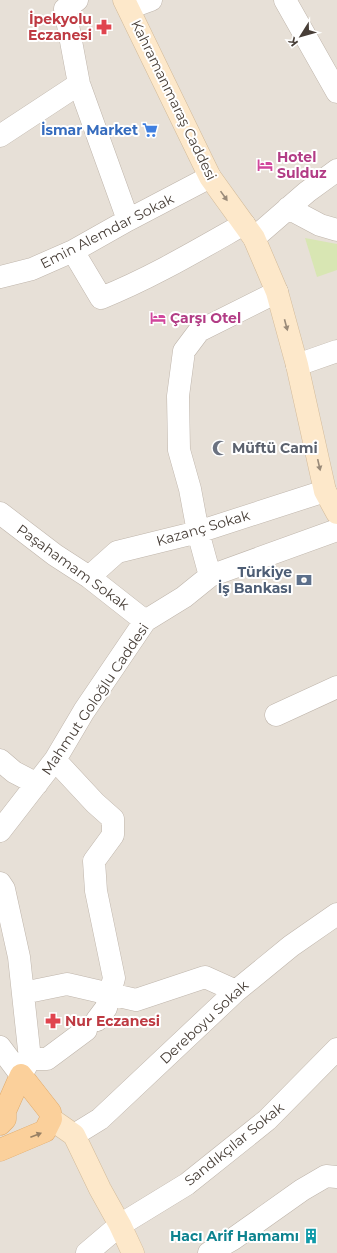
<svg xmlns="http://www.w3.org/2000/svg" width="337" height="1253" font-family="Montserrat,sans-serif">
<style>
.residential{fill:#e7e0d7}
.green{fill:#d8e6b3}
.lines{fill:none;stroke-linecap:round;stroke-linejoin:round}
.street-casing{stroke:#bfb5ab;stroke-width:23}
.secondary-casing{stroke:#d2ba99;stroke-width:23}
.primary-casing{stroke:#e0aa6a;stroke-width:23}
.street{stroke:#fff;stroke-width:22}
.secondary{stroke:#fde8ca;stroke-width:22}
.primary{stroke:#fbd09b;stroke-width:22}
.oneway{fill:#998a79}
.oneway2{fill:#988064}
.labels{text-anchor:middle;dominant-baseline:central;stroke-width:4;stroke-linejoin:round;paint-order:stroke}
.health-label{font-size:14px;font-weight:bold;fill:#be3a42;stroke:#fff;text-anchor:end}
.street-label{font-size:14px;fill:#473e37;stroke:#fff}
.shop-label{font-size:14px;font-weight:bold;fill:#366cbe;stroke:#fff;text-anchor:end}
.hotel-label{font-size:14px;font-weight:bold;fill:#b23c85;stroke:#fff;text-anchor:start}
.worship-label{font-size:14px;font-weight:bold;fill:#5b616d;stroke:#fff;text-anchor:start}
.service-label{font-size:14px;font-weight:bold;fill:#4e5e75;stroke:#fff;text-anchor:end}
.culture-label{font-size:14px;font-weight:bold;fill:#0d838f;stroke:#fff;text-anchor:end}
</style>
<rect width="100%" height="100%" fill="#f4efe9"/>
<!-- residential -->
<path class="residential" d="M0 0H337V1253H0Z"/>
<!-- green -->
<path class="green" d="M305 238 337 244V270L317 277Z"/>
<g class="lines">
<defs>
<path id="street" d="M77 0 65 9 79 84 128 220
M285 0 337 92
M129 8 151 0
M0 136 79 84
M288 208 320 225 337 230
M254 238 307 192 337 170
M73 251 101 298C151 278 198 250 244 224
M0 277 32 269 73 251 128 220 210 177
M297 365 337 351
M0 513 55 555 89 577 145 621
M210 576 198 532 190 489 179 450 178 396 184 351 199 331 277 292
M89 577 117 552 198 532 325 491
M276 715 337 687
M0 760 14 772 37 784
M55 760 95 803 113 819V835L94 861 96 891 114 978 106 1008 97 1020
M0 831 55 760 84 711 145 621 184 597 210 576 337 530
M0 883 4 889 19 957 30 1059 21 1075 0 1047
M23 993 67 984 136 1000 205 977 236 991
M30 1059H47L86 1030
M74 1135 100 1119 236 991 291 946 337 914
M87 1253 120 1225 187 1184 267 1120 337 1049
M209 1253 233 1239 302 1190 326 1176 337 1177"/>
<path id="secondary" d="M124 0 210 177 254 238 277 292 297 365 325 491 337 513
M51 1119 74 1135 100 1189 120 1225 133 1253"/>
<path id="primary" d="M0 1124 5 1119V1111L21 1075 50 1112 51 1119 45 1131 0 1150"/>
</defs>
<!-- street casing -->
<use href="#street" class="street-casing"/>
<!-- secondary casing -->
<use href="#secondary" class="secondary-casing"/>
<!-- primary casing -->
<use href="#primary" class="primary-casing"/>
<!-- street -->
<use href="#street" class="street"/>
<!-- secondary -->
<use href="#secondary" class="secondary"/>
<!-- primary -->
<use href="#primary" class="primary"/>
</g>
<!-- one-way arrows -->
<defs><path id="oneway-solid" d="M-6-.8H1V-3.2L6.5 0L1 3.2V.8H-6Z"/></defs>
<g class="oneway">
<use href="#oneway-solid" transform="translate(224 196) rotate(55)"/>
<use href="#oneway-solid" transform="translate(286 325) rotate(75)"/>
<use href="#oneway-solid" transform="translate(319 465) rotate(77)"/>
</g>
<use class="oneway2" href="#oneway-solid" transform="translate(36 1135) rotate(-21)"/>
<!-- icons -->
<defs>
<symbol id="pharmacy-bare" viewBox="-9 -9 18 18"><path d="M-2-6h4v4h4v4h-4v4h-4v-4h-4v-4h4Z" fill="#e0444e" stroke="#fff" stroke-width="2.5" paint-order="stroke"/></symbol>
<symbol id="supermarket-bare" viewBox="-9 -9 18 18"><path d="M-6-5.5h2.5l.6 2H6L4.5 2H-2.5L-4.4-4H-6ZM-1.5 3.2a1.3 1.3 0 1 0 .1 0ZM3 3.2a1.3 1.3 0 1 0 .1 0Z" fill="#3f7fe0" stroke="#fff" stroke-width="2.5" paint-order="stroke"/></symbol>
<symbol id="hotel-bare" viewBox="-9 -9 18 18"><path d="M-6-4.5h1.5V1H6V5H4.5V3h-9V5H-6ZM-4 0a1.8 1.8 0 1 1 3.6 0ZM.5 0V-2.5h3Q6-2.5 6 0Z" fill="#d1479c" stroke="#fff" stroke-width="2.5" paint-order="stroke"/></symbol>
<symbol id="mosque-bare" viewBox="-9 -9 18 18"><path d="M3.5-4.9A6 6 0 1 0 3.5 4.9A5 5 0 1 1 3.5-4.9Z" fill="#6b7280" stroke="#fff" stroke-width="2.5" paint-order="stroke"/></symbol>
<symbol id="bank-bare" viewBox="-9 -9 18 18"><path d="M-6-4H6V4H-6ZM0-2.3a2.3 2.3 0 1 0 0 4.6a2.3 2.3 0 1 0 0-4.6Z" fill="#5c6f8a" stroke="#fff" stroke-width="2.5" paint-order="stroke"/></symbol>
<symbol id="building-bare" viewBox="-9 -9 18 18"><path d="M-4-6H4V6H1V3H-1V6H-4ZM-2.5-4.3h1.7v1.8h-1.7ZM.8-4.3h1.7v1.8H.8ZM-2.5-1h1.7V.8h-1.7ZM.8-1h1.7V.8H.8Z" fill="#0f9aa8" stroke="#fff" stroke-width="2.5" paint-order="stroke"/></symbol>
</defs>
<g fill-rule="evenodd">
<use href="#pharmacy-bare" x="93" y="16" width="22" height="22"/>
<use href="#supermarket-bare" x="139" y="119" width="22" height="22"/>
<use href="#hotel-bare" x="254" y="154" width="22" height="22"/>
<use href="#hotel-bare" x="147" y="307" width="22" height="22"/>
<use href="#mosque-bare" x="209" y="437" width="22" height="22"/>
<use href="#bank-bare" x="293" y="569" width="22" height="22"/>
<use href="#pharmacy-bare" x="42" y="1010" width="22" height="22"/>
<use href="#building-bare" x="300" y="1225" width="22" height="22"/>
</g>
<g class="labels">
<!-- health labels -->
<g class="health-label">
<text x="92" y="19">İpekyolu<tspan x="92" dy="16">Eczanesi</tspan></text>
<text x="65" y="1021" text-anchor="start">Nur Eczanesi</text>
</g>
<!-- street labels -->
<g class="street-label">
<text transform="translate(174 100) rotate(64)">Kahramanmaraş Caddesi</text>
<text transform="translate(107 231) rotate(-27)">Emin Alemdar Sokak</text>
<text transform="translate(203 528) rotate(-16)">Kazanç Sokak</text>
<text transform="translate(73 567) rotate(36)">Paşahamam Sokak</text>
<text transform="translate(95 699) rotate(-56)">Mahmut Goloğlu Caddesi</text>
<text transform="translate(204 1022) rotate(-43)">Dereboyu Sokak</text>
<text transform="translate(234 1144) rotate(-39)">Sandıkçılar Sokak</text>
</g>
<!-- shop labels -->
<g class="shop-label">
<text x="138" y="130">İsmar Market</text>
</g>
<!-- hotel labels -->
<g class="hotel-label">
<text x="277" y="157">Hotel<tspan x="277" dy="16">Sulduz</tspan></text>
<text x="170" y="318">Çarşı Otel</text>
</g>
<!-- worship labels -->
<g class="worship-label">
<text x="232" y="448">Müftü Cami</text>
</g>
<!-- service labels -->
<g class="service-label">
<text x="292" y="572">Türkiye<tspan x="292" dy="16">İş Bankası</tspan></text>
</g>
<!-- culture labels -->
<g class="culture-label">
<text x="299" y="1236">Hacı Arif Hamamı</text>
</g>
</g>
<!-- north arrow -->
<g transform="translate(301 36) rotate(233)" stroke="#ffffff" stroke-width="3" paint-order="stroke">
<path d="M0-3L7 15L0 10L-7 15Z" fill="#473e37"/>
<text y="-6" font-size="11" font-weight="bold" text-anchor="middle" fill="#473e37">K</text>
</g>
</svg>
